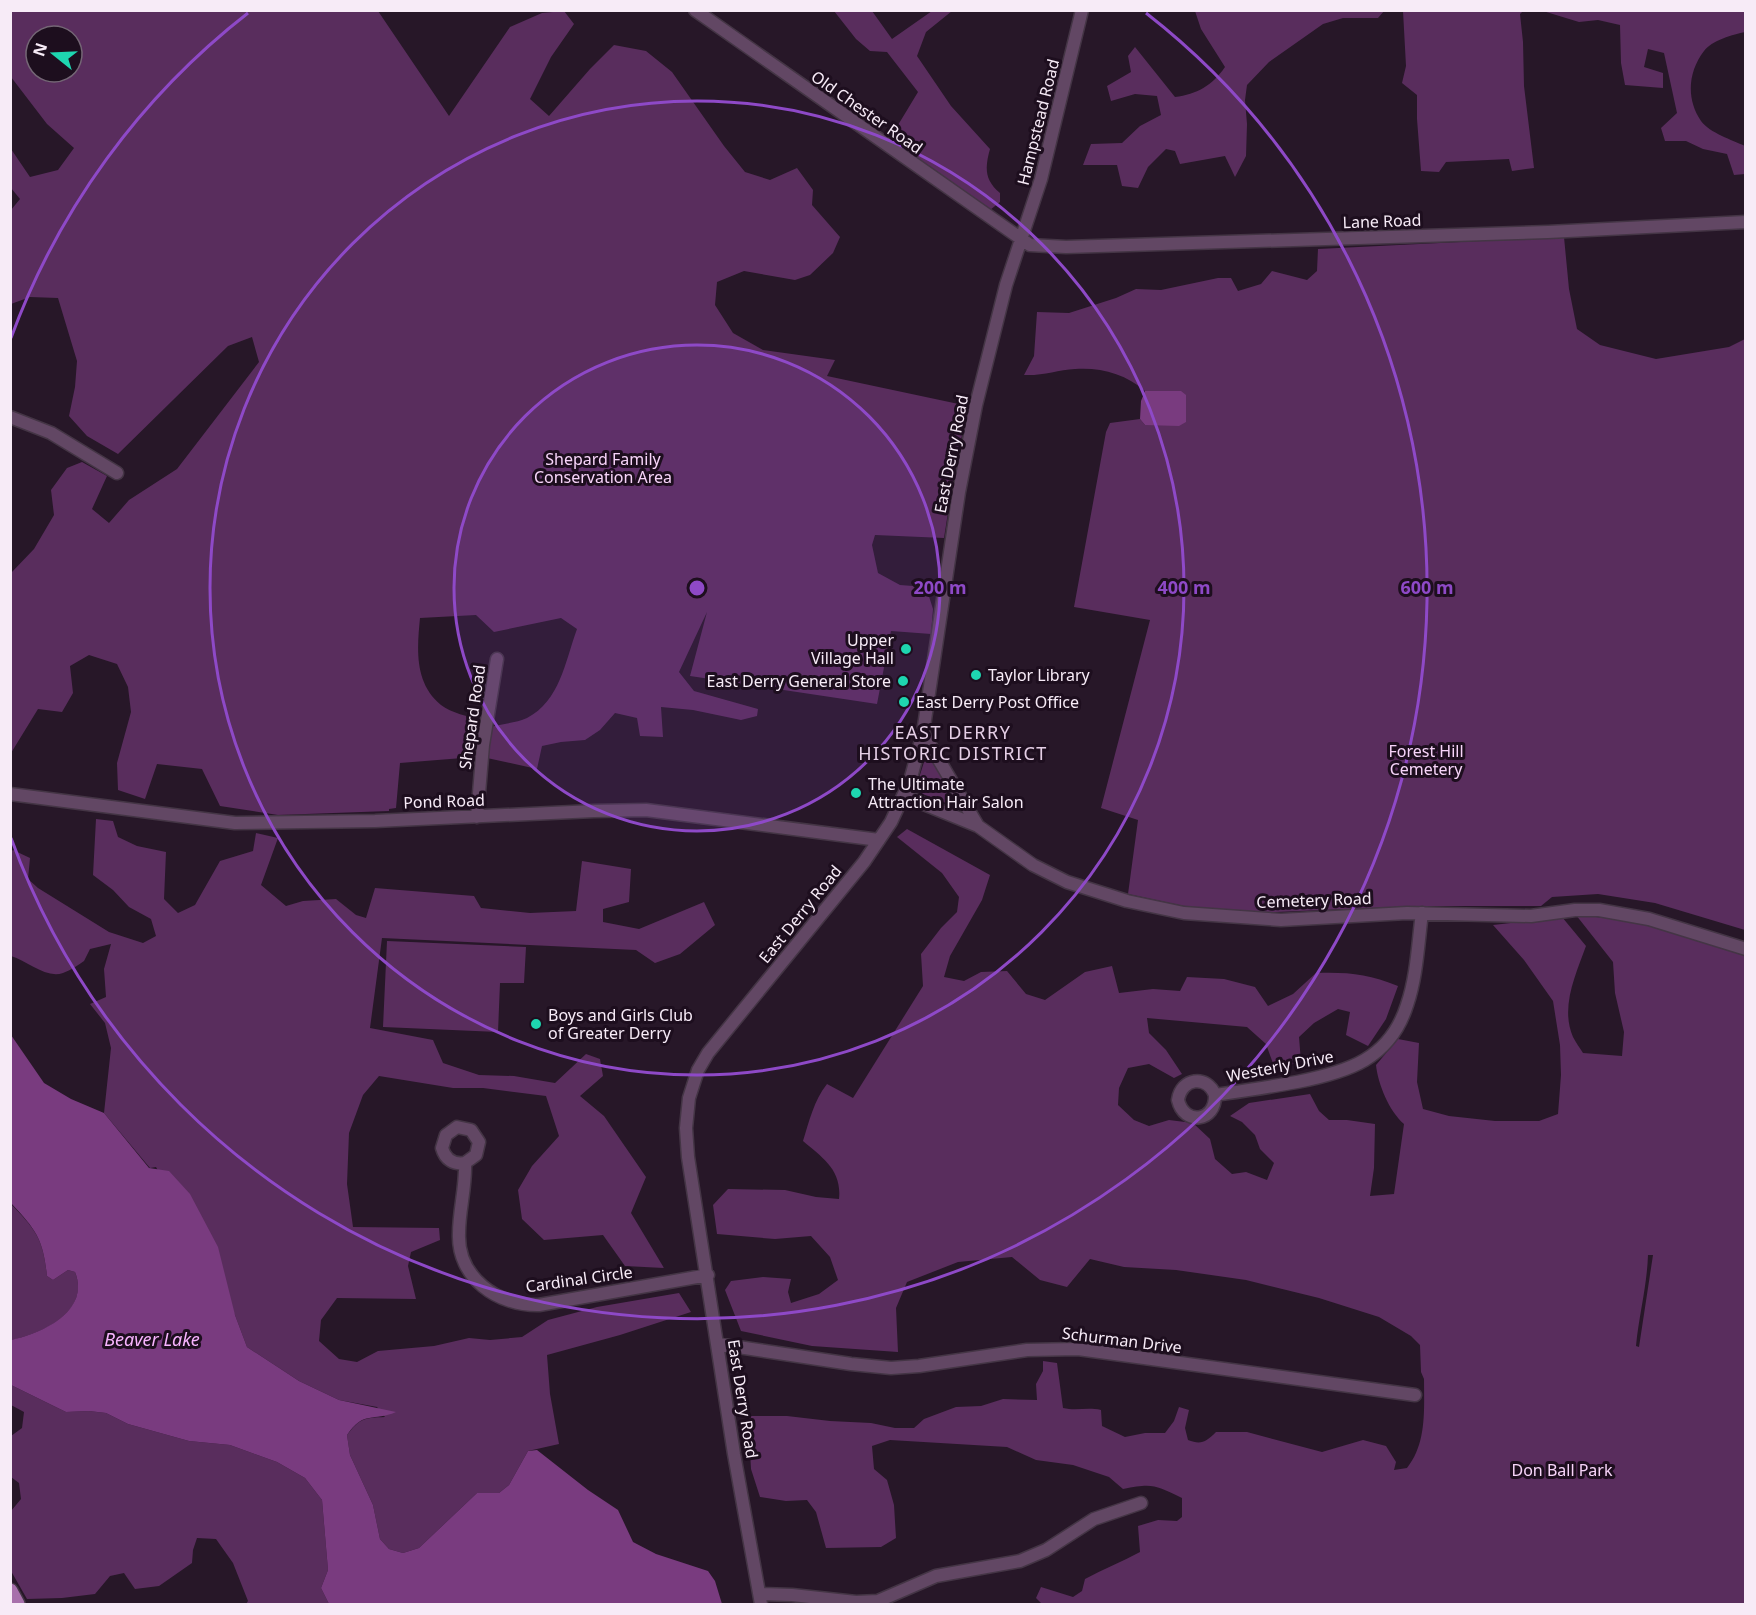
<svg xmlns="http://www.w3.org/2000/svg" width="1756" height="1615" font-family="'Noto Sans',sans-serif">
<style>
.green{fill:#592d5d;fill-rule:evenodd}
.water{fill:#793b7f}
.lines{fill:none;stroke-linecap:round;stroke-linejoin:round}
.minor-casing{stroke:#443545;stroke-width:15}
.major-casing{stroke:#443545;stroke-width:18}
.minor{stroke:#624764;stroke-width:12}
.major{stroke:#a770ab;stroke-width:15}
.ring{fill:none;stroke:#8e49c7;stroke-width:3}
.poi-dot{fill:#1ed5b0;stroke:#1d0e1e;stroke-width:2}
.labels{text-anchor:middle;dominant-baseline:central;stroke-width:6;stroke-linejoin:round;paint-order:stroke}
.street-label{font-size:16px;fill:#f7ebf7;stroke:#1d0e1e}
.park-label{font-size:16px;fill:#f7d4f9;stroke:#1d0e1e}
.poi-label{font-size:16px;fill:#f7ebf7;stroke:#1d0e1e;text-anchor:start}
.neighbourhood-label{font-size:18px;letter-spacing:1.5px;fill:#e5cfe6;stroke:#1d0e1e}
.water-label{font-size:18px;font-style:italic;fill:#f8b3fe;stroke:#1d0e1e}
.centre{fill:#8e49c7;stroke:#1d0e1e;stroke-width:3}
.ring-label{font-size:18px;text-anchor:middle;font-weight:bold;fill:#8e49c7;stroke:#1d0e1e;stroke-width:6;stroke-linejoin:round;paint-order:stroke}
</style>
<rect width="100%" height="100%" fill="#271728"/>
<!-- green -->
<path class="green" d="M11 11H378L449 116 510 27 542 13 564 11 574 24 551 57 530 99 549 116 590 69 614 45 646 51 672 72 724 146 745 172 770 180 797 168 813 190 812 205 840 237 833 253 810 275 795 280 744 271 717 282 715 305 733 333 763 350 835 360 827 376 968 406 954 474 944 538 875 535 872 545 878 573 900 585 926 587 933 609 931 634 891 631 877 704 690 676 707 612 679 672 694 691 758 709 757 716 741 720 693 710 661 707 663 737 640 736 637 718 615 713 600 730 585 740 561 742 542 746 537 769 487 758 490 727C501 724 516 723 527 718 560 701 565 662 577 629L561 618 494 632 476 615 420 618C417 649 414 683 441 705 451 713 469 716 480 721L475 757 400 763 396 808 389 809V811L278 815 220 806 202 769 157 764 145 799 118 790 117 763 131 712 128 687 117 664 89 655 70 666 73 693 62 712 38 709 11 753V573L34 549 54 515 51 490 67 468 82 462 107 476 92 509 109 523 129 500 177 469 259 362 252 337 228 346 118 454 87 436 69 416 75 387 77 361 58 298 30 297 11 304V210L20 199 11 188V149L30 177 58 170 74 148 47 124 11 77ZM36 36H72V72H36Z
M834 11H872L892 39 932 11H952L926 32 917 56 951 106 990 149C985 167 984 180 1000 193V202L990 210 950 184 915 156 895 130 918 92 887 52 870 51 856 39Z
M1195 11H1384L1378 18H1343L1323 24 1269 62 1247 85 1245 100 1247 124 1246 156 1235 177 1225 156 1180 164 1175 151 1166 149 1148 167 1138 188 1122 186 1117 165H1083L1091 144 1122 143 1140 126 1161 115 1157 96 1135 94 1111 101 1107 86 1131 72 1128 56 1135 47 1175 97C1197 94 1212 86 1225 67L1201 29Z
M1403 11H1523L1520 14 1523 42 1524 86 1534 168 1512 171 1509 159 1446 162 1439 172 1421 171 1417 119V95L1402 83 1406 66Z
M1543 11H1745V32C1734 34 1711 41 1704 51 1688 72 1686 99 1701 121 1710 133 1732 140 1745 146V174L1734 175 1727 154 1703 149 1686 141H1665L1661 128 1677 113 1664 53 1648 49 1644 67 1663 73V88L1625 85 1621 63 1620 25 1598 20 1579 22Z
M1564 237 1569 289 1577 329 1600 345 1656 359 1729 347 1745 339V930L1655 903 1598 894 1552 897 1541 906H1419L1252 913 1193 908 1128 894 1138 820 1101 808 1150 620 1074 607 1106 432 1110 423 1140 419 1145 425 1181 391H1145C1126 374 1100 367 1075 369 1058 370 1042 376 1024 375L1034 356 1037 312 1069 313 1116 298 1136 289 1161 290 1218 278H1231L1238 291 1261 284 1272 271 1307 280 1317 271 1318 249Z
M929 746 967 811 915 791Z
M96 819 113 821 118 837 137 846 166 852 164 899 178 913 195 905 220 861 253 851 256 833 278 838 261 885 286 906 303 901 336 899 356 915 366 918 375 888 474 896 481 908 530 913 576 911 582 861 631 869 629 902 603 909V922L639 929 704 902 715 925 680 954 655 963 636 950 382 938 370 1028 433 1040 443 1063 479 1075 514 1076 555 1083 586 1054 600 1059 603 1076 580 1096 604 1116 646 1177 631 1213 664 1268 625 1266 603 1235 544 1240 522 1219 518 1190 532 1166 559 1136 546 1096 483 1088H453L379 1076 363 1095 349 1133 347 1184 353 1227 439 1228 440 1240 411 1252 408 1266 416 1299 337 1298 321 1320 319 1341 339 1359 357 1362 378 1351 434 1346 469 1338 490 1340 522 1337 548 1320 597 1307 679 1293 691 1312 620 1335 547 1355 550 1394 559 1444 528 1451 509 1485 499 1493H477L419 1548 403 1553 389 1549 380 1539 373 1505 350 1455 347 1435C360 1418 364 1418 385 1417L377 1407 339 1400 299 1381 247 1347 235 1315 156 1167 150 1168 104 1113 111 1048 105 1023 90 1004 106 997 104 969 111 944 90 949 84 961C78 965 71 970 63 973 46 979 28 961 11 956L10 852 13 850 30 858 28 879 38 888 109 932 143 943 156 936 151 919 129 907 113 890 93 875Z
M907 829 990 875 982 900 950 956 944 977 964 981 981 972 1007 971 1026 994 1045 1000 1085 972 1112 966 1119 993 1153 989 1180 991 1187 977 1224 979 1255 987 1268 1006 1293 994 1316 973C1348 972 1368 974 1398 986L1386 1019 1368 1046 1346 1035 1350 1012 1338 1009 1314 1023 1299 1037 1301 1062 1275 1069 1266 1044 1247 1027 1147 1018 1149 1033 1166 1050 1182 1074 1174 1078 1149 1064 1128 1068 1119 1088 1118 1105 1134 1120 1149 1126 1169 1120 1193 1123 1210 1139 1215 1159 1232 1174 1246 1172 1267 1180 1274 1163 1260 1149 1255 1135 1242 1122 1230 1116 1249 1103 1310 1094 1319 1111 1329 1120H1347L1375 1124 1374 1168 1370 1196 1394 1194 1404 1124C1389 1111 1378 1084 1376 1065L1398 1039 1419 1043 1417 1082 1423 1109 1449 1116 1495 1121H1539L1558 1114 1561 1075 1560 1045 1553 1001 1524 960 1493 925 1562 917 1586 946C1576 974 1560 1007 1573 1037 1576 1043 1580 1048 1583 1053L1622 1056 1624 1032 1615 993 1613 962 1576 915 1616 919 1677 931 1745 954V1604H1042L1036 1598 1041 1587 1073 1597 1082 1591 1085 1579C1103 1569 1122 1562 1140 1552L1138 1526 1158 1520 1177 1521 1182 1517V1498C1155 1485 1153 1483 1123 1489L1109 1477 1073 1465 1036 1460 1007 1447 890 1440 872 1446 874 1469 887 1480 894 1505 896 1538 881 1547 826 1548 816 1512 807 1500 786 1501 760 1497 751 1469 748 1416H787L830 1421 871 1423 895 1428H914L924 1419 956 1407 981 1406 1003 1399 1037 1400 1036 1384 1043 1371V1361L1057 1363 1063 1408C1076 1411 1088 1407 1101 1410L1102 1426 1125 1437 1145 1433H1165L1174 1421 1179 1407 1189 1410 1185 1428 1188 1440C1201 1445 1206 1442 1216 1432H1247L1322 1452 1363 1440 1386 1446 1396 1462 1394 1470 1407 1468C1427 1443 1424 1409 1424 1379L1421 1372 1420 1345 1411 1336 1379 1317 1319 1298 1246 1280 1176 1270 1124 1267 1090 1259 1067 1287 1040 1280 1012 1257 958 1262 907 1282 896 1308 898 1352 812 1346 741 1331 725 1290 731 1281 763 1277 791 1279 788 1292 791 1303 819 1294 838 1280 830 1257 811 1236 775 1239 717 1234 713 1205 728 1189 785 1190 816 1197 839 1199C842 1170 823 1158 803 1141 809 1122 814 1100 827 1084L853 1098 923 986 921 954 941 928 957 912 959 897 942 873 897 837ZM1648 1255H1653L1639 1347 1636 1346C1639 1315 1647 1286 1648 1255Z
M387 941 526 947 524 983H500L498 1032 383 1027Z
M10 1203C36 1230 43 1238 47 1276L53 1280 68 1270 75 1272C91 1312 41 1334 11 1340Z
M11 1385 66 1412 89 1411 106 1413 128 1424 189 1441 230 1445 277 1462 305 1478 322 1500 328 1570 321 1588 329 1604H246L248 1601 233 1563 216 1539 197 1538 193 1550 192 1563 159 1586 135 1589 124 1573 110 1576 95 1594 62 1598 27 1599 11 1571V1511L21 1499 19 1483 11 1477V1436L22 1428 24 1412 11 1405Z"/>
<!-- water -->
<path class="water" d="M1145 391H1181L1186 395V422L1179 426 1145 425 1140 419 1141 401Z
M11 1035 44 1083 71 1099 104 1113 149 1168 169 1171 190 1194 218 1247 235 1315 247 1347 299 1381 339 1400 396 1412C373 1422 364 1410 347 1435L350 1455 373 1505 380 1539 389 1549 403 1553 419 1548 477 1493H499L509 1485 528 1451 537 1450 588 1490 618 1510 633 1542 656 1554 708 1571 715 1581 722 1604H329L321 1588 328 1570 322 1500 305 1478 277 1462 230 1445 189 1441 128 1424 106 1413 89 1411 66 1412 11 1385V1340C40 1334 91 1312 75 1272L68 1270 53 1280 47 1276C43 1238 36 1230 11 1203Z"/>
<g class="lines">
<defs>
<path id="minor" d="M695 10 1030 245 1066 247 1548 232 1746 222
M10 417 51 433 117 473
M923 733 978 826
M10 794 235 823 375 821 594 811 646 810 879 840
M904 796 978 826 1033 865 1067 882 1127 901 1184 913 1281 920 1407 913 1531 916 1575 910H1599L1649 919 1746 949
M477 817 483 745 497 659
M1215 1095C1216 1122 1184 1126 1178 1100 1181 1078 1207 1074 1215 1095 1242 1091 1270 1087 1297 1082 1348 1072 1390 1059 1407 1005 1417 976 1418 943 1422 913
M465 1163 476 1155 479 1142 471 1130 457 1127 446 1135 442 1148C445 1159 453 1165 465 1163 466 1187 459 1210 459 1233 457 1278 498 1306 539 1305L708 1275
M718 1344 851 1364 891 1368 919 1366 1027 1350 1078 1349 1415 1395
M760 1594 792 1595 856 1602 878 1601 936 1576 1020 1561 1046 1550 1094 1519 1141 1503
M761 1604 734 1454 688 1157 686 1128 689 1098 698 1070 708 1053 864 862 891 822 910 781 923 733 959 492 976 405 1006 285 1041 179 1082 10"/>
<path id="major" d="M10 1591 17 1604"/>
</defs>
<!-- minor casing -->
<use href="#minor" class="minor-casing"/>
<!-- major casing -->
<use href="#major" class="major-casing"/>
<!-- minor -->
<use href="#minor" class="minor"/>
<!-- major -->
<use href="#major" class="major"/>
</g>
<!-- distance rings -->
<circle cx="697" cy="588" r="243" fill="#8e49c7" fill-opacity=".12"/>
<g class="ring">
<circle cx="697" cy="588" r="243"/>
<circle cx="697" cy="588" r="487"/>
<path d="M11 338A730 730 0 0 1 248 13M1146 13A730 730 0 1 1 11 838"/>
</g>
<!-- markers -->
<g class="poi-dot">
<circle cx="906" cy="649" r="6"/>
<circle cx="976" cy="675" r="6"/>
<circle cx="903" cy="681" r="6"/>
<circle cx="904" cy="702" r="6"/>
<circle cx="856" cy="793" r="6"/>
<circle cx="536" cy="1024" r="6"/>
</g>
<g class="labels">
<!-- street labels -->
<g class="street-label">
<text transform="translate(867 112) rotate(35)">Old Chester Road</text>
<text transform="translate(1038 122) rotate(-76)">Hampstead Road</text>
<text transform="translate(1382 221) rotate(-2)">Lane Road</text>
<text transform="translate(951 454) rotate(-79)">East Derry Road</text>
<text transform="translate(472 717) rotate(-82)">Shepard Road</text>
<text transform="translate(444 801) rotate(-2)">Pond Road</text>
<text transform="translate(1314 900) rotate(-2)">Cemetery Road</text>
<text transform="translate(800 914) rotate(-51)">East Derry Road</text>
<text transform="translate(1280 1066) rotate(-11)">Westerly Drive</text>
<text transform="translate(579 1279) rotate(-8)">Cardinal Circle</text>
<text transform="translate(1122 1340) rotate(7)">Schurman Drive</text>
<text transform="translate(743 1399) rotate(81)">East Derry Road</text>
</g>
<!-- park labels -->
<g class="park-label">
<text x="603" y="459">Shepard Family<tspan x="603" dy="18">Conservation Area</tspan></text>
<text x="1426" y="751">Forest Hill<tspan x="1426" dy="18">Cemetery</tspan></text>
<text x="1562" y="1470">Don Ball Park</text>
</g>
<!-- poi labels -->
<g class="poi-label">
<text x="894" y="640" text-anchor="end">Upper<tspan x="894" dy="18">Village Hall</tspan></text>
<text x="988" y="675">Taylor Library</text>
<text x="891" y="681" text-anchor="end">East Derry General Store</text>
<text x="916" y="702">East Derry Post Office</text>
<text x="868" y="784">The Ultimate<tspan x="868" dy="18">Attraction Hair Salon</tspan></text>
<text x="548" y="1015">Boys and Girls Club<tspan x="548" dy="18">of Greater Derry</tspan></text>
</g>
<!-- neighbourhood labels -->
<g class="neighbourhood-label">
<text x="953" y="732">EAST DERRY<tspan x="953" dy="21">HISTORIC DISTRICT</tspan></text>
</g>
<!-- water labels -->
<g class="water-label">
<text x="152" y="1339">Beaver Lake</text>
</g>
</g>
<circle cx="697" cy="588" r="9" class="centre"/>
<g class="ring-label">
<text x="940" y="594">200 m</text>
<text x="1184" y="594">400 m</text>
<text x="1427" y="594">600 m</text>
</g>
<!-- border -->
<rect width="1756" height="1615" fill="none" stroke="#f7ebf7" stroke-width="24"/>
<!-- north arrow -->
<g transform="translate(54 54) rotate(288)"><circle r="28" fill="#1d0e1e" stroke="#746675" stroke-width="1.5"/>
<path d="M0-4.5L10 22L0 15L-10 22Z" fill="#1ed5b0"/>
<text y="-9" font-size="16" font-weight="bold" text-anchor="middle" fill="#f7ebf7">N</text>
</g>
</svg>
